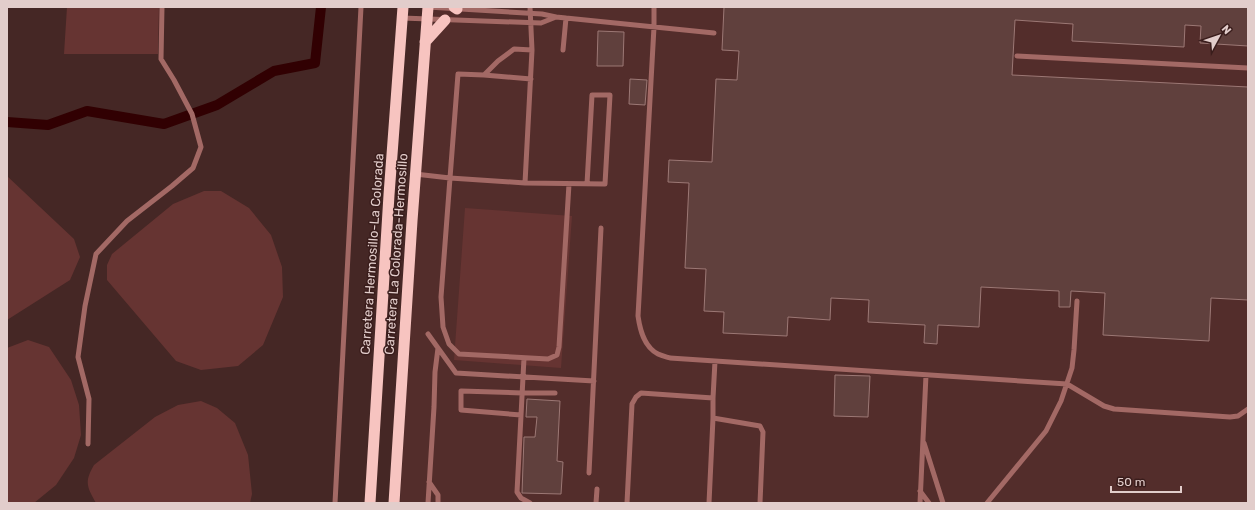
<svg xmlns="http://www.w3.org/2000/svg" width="1255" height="510" font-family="Rubik,sans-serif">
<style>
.built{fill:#532d2b}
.green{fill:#663432}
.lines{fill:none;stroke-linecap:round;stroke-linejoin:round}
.canal{stroke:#310002;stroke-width:10}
.building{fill:#60403d;stroke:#9c7875}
.service{stroke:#a36965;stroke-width:5}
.trunk{stroke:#f7c4c0;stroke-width:11}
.labels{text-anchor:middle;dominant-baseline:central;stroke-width:3;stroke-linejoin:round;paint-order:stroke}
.street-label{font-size:13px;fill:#e2cdcb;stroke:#3a1d1c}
</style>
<rect width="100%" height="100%" fill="#452725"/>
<!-- built -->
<path class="built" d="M428 7H1248V503H400Z"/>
<!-- green -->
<path class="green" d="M67 7H159L158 54H64Z
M7 176 74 239 80 257 70 280 7 320Z
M204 191H221L249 208 271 235 282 267 283 297 263 345 238 366 201 370 176 361 107 280V265L112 254 173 204Z
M465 208 572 216 561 368 454 360Z
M28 340 49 347 71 380 79 405 81 435 74 458 56 485 34 503H7V348Z
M201 401 217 408 235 423 248 455 252 494 250 503H96C87 487 84 482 94 465L155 417 178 405Z"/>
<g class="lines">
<!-- canal -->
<path class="canal" d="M7 122 48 125 87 111 164 124 217 105 274 71 315 63 321 7"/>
</g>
<!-- building -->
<path class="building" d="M724 7H1248V46L1200 43 1201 26 1185 25 1184 47 1072 41 1073 24 1015 20 1012 75 1248 87V300L1211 298 1209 341 1103 335 1105 293 1071 291 1070 307H1059V291L981 287 979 327 938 325 937 344 924 343 925 325 868 322 869 300 831 298 830 320 788 317 787 336 723 333 724 312 704 311 706 269 685 268 689 183 668 182 669 160 712 162 716 79 737 80 739 51 722 50Z
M598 31 624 32 623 66H597Z
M630 79 647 80 645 105 629 104Z
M835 375 870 376 868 417 834 416Z
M527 399 560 401 557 461 563 462 561 494 522 493 524 437H535L537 417H526Z"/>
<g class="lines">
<!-- service -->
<path class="service" d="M654 7V27L638 316C640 330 644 347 658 354 662 356 667 357 670 358L1067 384 1104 406 1114 409 1230 417 1238 416 1248 409
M556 17 714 33
M402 18 541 23 556 17 542 14 428 7
M532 50 514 49 498 61 484 75 458 74 450 178 525 183 605 184 610 95H592L587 184
M563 50 566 18
M1017 56 1248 68
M484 75 531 79
M415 174 450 178 441 297 443 327 449 344 459 354 548 359 557 355 559 347 569 184
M525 183 532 50 530 7
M438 348 456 373 594 381
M524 358 517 492 521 498 530 503
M713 398 715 361
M521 415 461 410V391L522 393H555
M924 443 943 503
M88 444 89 399 78 357 85 306 96 254 127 221 172 186 193 168 201 147 192 114 174 80 161 59 162 7
M589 473 601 228
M429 482 438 495V503
M920 491 929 503
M335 503 361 7
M428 503 434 407 435 372 438 348 428 334
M596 503 597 489
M627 503 632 404 636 397 641 393 713 398V418L760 426 763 432 760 503
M709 503 713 418
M920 503 926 375
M987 503 1046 431 1061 401 1072 368 1074 350 1077 301"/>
<!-- trunk -->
<path class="trunk" d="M454 7 457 9
M425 42 445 20
M370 503 389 195 403 7
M394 503 412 221 428 7"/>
</g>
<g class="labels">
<!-- street labels -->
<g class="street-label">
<text transform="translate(372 254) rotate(-86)">Carretera Hermosillo-La Colorada</text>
<text transform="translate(396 254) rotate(-86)">Carretera La Colorada-Hermosillo</text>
</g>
</g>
<!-- border -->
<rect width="1255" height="510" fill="none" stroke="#e2cdcb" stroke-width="16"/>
<!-- north arrow -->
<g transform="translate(1219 36) rotate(50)" stroke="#3a1d1c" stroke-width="3" paint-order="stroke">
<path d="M0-3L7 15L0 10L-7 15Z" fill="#e2cdcb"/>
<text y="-6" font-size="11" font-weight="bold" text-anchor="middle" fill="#e2cdcb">N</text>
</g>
<!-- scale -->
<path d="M1111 486v6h70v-6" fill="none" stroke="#e2cdcb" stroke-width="2"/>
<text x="1117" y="486" font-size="12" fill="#e2cdcb" stroke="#3a1d1c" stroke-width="3" paint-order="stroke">50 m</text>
</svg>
